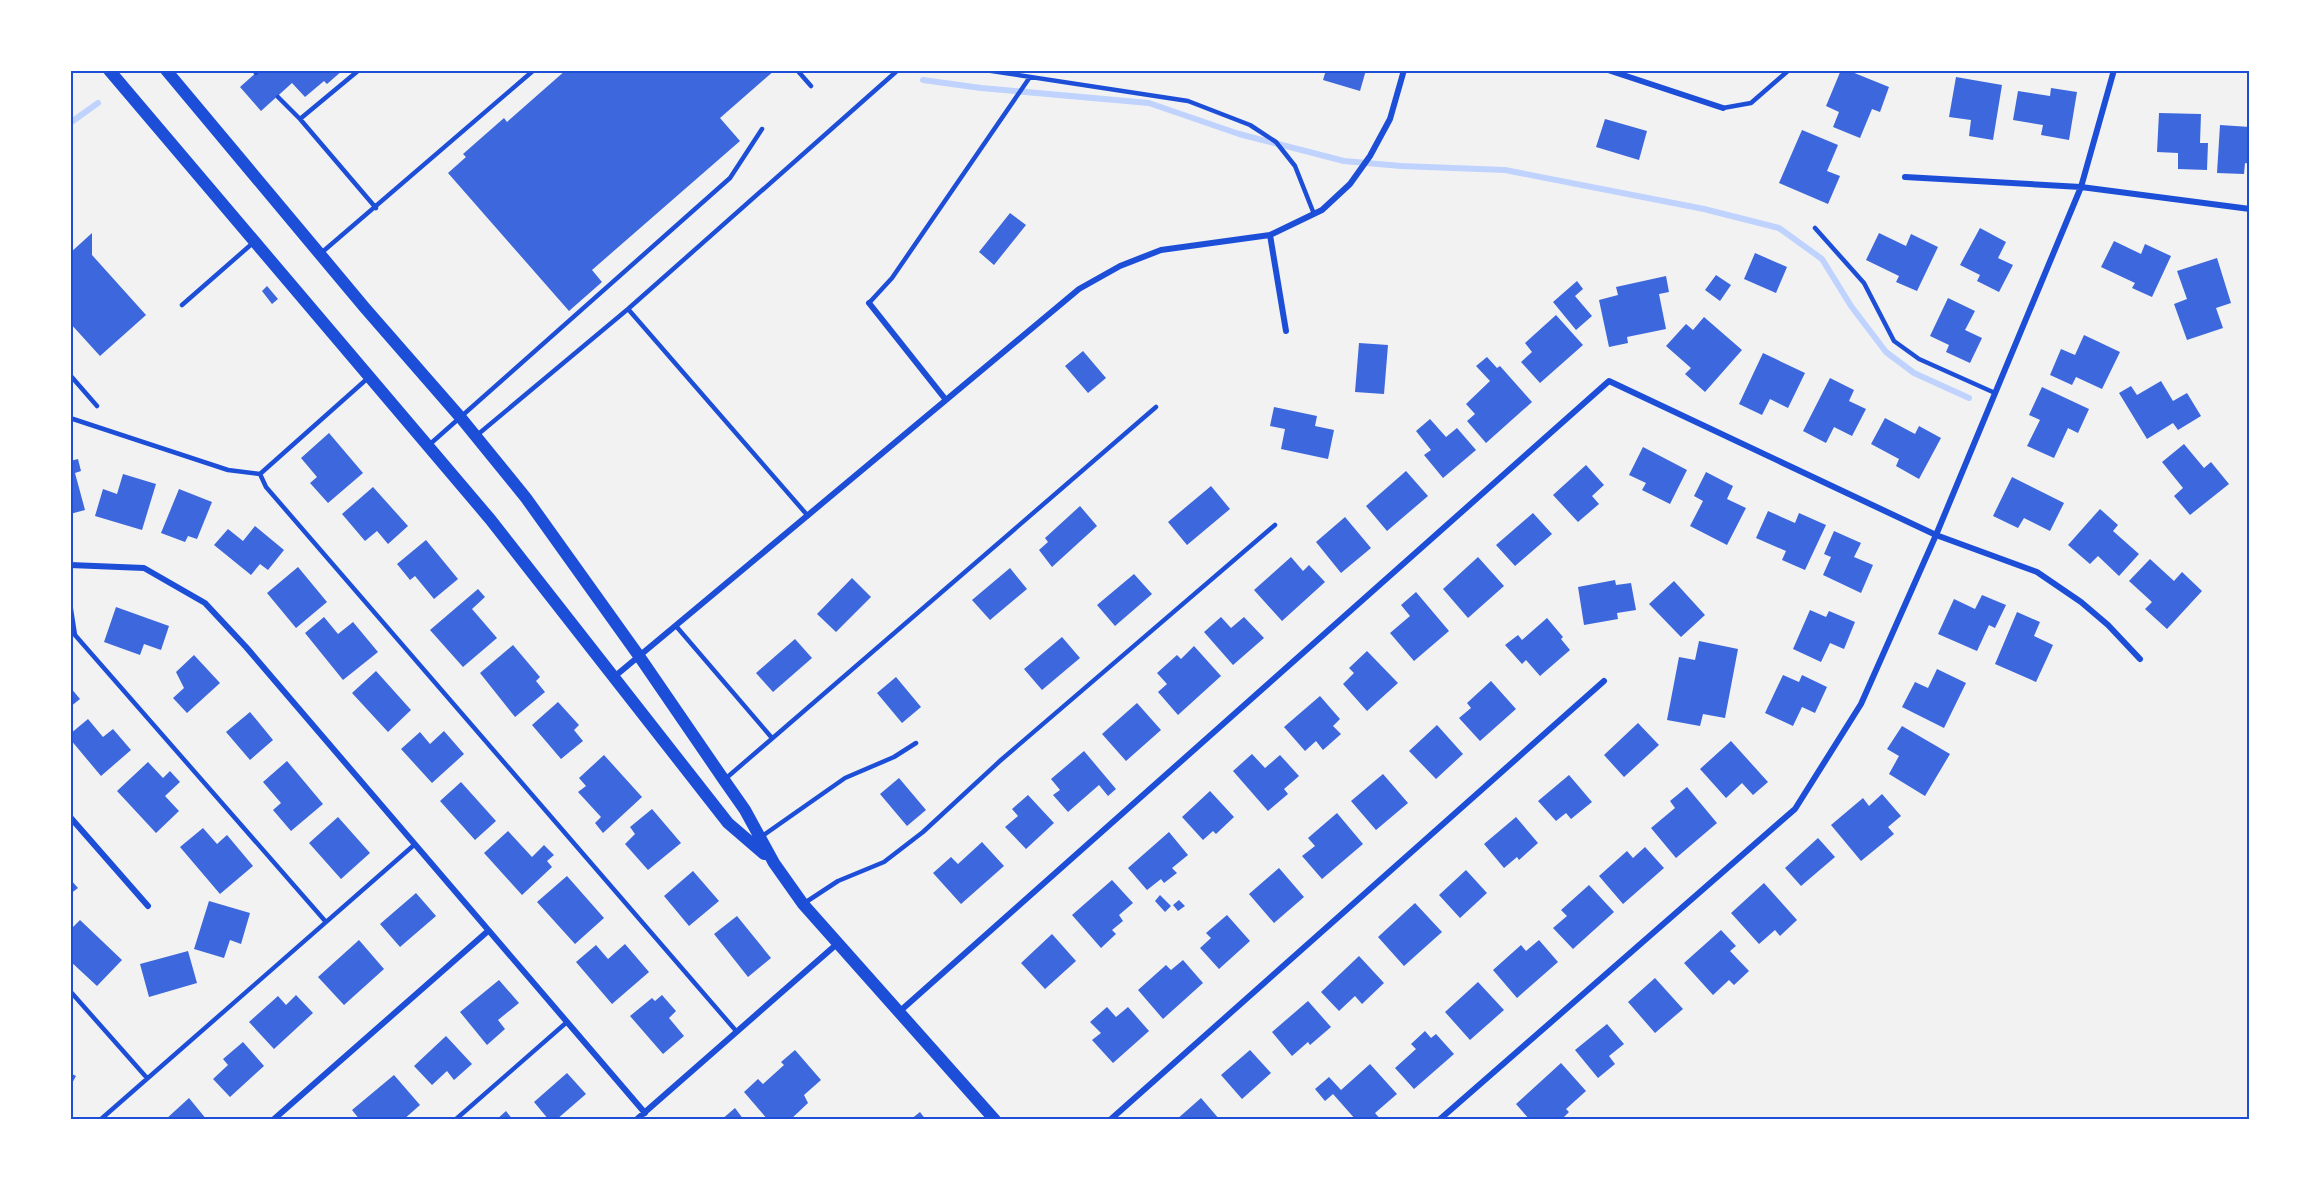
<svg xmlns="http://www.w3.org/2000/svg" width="2320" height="1190" font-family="Karla,sans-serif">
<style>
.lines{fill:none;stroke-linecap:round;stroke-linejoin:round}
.stream{stroke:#bfd3fe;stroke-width:6}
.building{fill:#3d67dc}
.service{stroke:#1d4ed8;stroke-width:4.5}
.minor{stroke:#1d4ed8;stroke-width:6}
.secondary{stroke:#1d4ed8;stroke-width:12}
.neatline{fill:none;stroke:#1d4ed8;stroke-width:2}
</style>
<rect width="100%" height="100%" fill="#f2f2f2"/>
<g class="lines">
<!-- stream -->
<path class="stream" d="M923 80 981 88 1149 103 1239 134 1344 161 1401 166 1505 170 1704 209 1779 228 1822 259 1851 306 1886 352 1914 373 1969 398
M70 123 98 103"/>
</g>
<!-- building -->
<path class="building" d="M259 70H343L327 84 324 81 305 97 292 83 261 111 240 87Z
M566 70H775L720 118 740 141 592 270 602 282 569 311 448 173 466 157 463 154 504 118 507 122Z
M1326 70H1366L1360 91 1323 80Z
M1841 70H1847L1889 87 1880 112 1872 109 1860 138 1833 127 1839 112 1826 106Z
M1956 77 2002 85 1993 140 1969 136 1971 120 1949 117Z
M2051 88 2077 92 2069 140 2041 135 2043 125 2013 120 2018 91 2050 96Z
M2159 113 2201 114 2200 143H2208L2207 170 2178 169V153L2157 152Z
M1605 119 1647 131 1639 160 1596 147Z
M2220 125 2250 127V164L2245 163 2244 174 2217 173Z
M1802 130 1838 145 1827 171 1840 176 1828 204 1779 183Z
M1010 213 1026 225 994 265 979 252Z
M1980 228 2006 242 1998 258 2013 265 1999 292 1977 281 1980 275 1960 265Z
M92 233V255L146 315 100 356 70 323V253Z
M1879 233 1906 246 1911 234 1938 247 1917 291 1896 282 1899 276 1866 260Z
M2114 241 2141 254 2145 244 2171 256 2152 297 2132 288 2135 283 2101 267Z
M1755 253 1787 267 1776 293 1744 279Z
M2217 258 2231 303 2216 308 2223 328 2187 340 2174 304 2187 299 2177 271Z
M1716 275 1731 285 1720 301 1705 290Z
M1666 276 1669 292 1659 294 1666 329 1627 337 1628 343 1609 347 1599 300 1618 295 1616 287Z
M1577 281 1583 289 1575 296 1592 316 1576 330 1553 302Z
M267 286 278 299 272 304 262 291Z
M1948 298 1975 311 1965 330 1982 338 1970 363 1946 352 1949 345 1930 336Z
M1556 315 1583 345 1540 383 1521 362 1532 352 1525 343Z
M1704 317 1742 350 1705 392 1685 374 1691 368 1666 346 1686 324 1693 330Z
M2084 335 2120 352 2102 389 2076 377 2072 385 2050 375 2061 349 2075 355Z
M1359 343 1388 345 1384 394 1355 392Z
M1083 351 1106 378 1088 393 1065 366Z
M1763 353 1805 373 1788 408 1770 399 1762 415 1739 404Z
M1487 357 1497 368 1500 366 1532 402 1486 443 1467 421 1475 414 1466 404 1490 381 1476 366Z
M1830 378 1854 390 1849 401 1866 409 1852 436 1834 427 1826 443 1803 431Z
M2161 381 2173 401 2187 393 2201 416 2178 430 2173 423 2147 439 2119 393 2131 386 2137 395Z
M2042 387 2089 409 2078 433 2068 428 2054 458 2027 446 2040 420 2029 415Z
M1274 407 1317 416 1315 426 1334 430 1328 459 1281 449 1285 429 1270 426Z
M1885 418 1915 434 1919 426 1941 438 1919 479 1896 466 1899 459 1871 444Z
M1430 419 1446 437 1457 428 1476 450 1443 478 1424 455 1431 450 1416 431Z
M329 433 363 473 328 503 310 483 317 477 301 458Z
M2184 444 2204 468 2211 462 2229 484 2190 515 2174 496 2183 488 2162 462Z
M1643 447 1687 470 1670 504 1642 490 1646 483 1629 475Z
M78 459 81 471 75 473 85 510 70 514V461Z
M1586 465 1604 485 1592 496 1599 504 1578 522 1553 495Z
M1406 471 1428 496 1387 531 1366 506Z
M1706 472 1733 486 1727 499 1746 508 1727 545 1690 526 1703 501 1694 496Z
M123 474 156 484 142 530 95 516 103 489 117 494Z
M2012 477 2064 503 2050 531 2024 518 2018 528 1993 516Z
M1211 486 1230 509 1187 545 1168 522Z
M373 487 408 526 388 544 377 531 365 541 342 514Z
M179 489 212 502 197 539 188 536 185 542 161 533Z
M1080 506 1097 526 1052 567 1039 550 1048 542 1045 538Z
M2100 509 2118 525 2113 531 2139 554 2119 576 2098 556 2090 564 2068 545Z
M1768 511 1795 523 1799 513 1826 525 1805 570 1782 560 1786 551 1756 538Z
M1533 513 1552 534 1515 566 1496 545Z
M1345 517 1371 548 1341 573 1316 542Z
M255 526 284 550 268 570 260 564 251 575 214 545 228 529 243 541Z
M1834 531 1861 543 1854 557 1873 565 1861 593 1823 575 1831 557 1824 554Z
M426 540 458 579 434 599 415 576 410 580 397 564Z
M1291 557 1303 571 1309 565 1325 582 1282 621 1254 590Z
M1478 557 1504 586 1468 618 1443 589Z
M2150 559 2174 581 2182 572 2202 591 2167 629 2145 609 2152 602 2129 581Z
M298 567 327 602 296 628 267 593Z
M1010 568 1027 589 990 620 972 600Z
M1134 574 1152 594 1115 626 1097 605Z
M852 578 871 597 836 632 817 614Z
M1615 580 1616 585 1631 583 1636 610 1617 613 1618 619 1584 625 1578 587Z
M1674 581 1705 615 1681 637 1649 604Z
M478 589 485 597 472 609 497 638 463 667 430 630Z
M1416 592 1449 631 1414 661 1390 633 1410 616 1401 605Z
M1982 595 2006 605 1995 628 1989 625 1977 651 1938 634 1954 599 1975 609Z
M116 607 169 626 161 650 144 644 140 655 104 642Z
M1810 610 1826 617 1829 611 1855 622 1844 649 1830 643 1821 662 1793 649Z
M2017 612 2040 622 2034 636 2053 645 2036 682 1995 664Z
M324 617 338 634 353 622 378 652 343 680 305 633Z
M1221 617 1231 628 1244 617 1264 638 1233 665 1204 632Z
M1547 618 1563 637 1561 639 1570 650 1540 676 1526 660 1522 664 1505 645 1518 635 1522 640Z
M1062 637 1080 658 1042 690 1024 669Z
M795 639 812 658 773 692 756 673Z
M1699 641 1738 649 1725 718 1703 714 1700 726 1667 720 1679 657 1695 660Z
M513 645 540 677 536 681 545 692 515 717 480 673Z
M1194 646 1221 676 1178 715 1158 692 1167 684 1157 673 1177 655 1181 659Z
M1367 651 1398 683 1367 711 1343 684 1354 673 1349 668Z
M194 655 220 683 187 713 173 698 184 688 176 672Z
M1937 669 1966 683 1944 728 1902 707 1915 682 1928 688Z
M376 671 411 710 388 732 352 693Z
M1783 675 1799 682 1802 675 1827 687 1815 713 1802 707 1793 726 1765 713Z
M896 677 921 707 902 723 877 693Z
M1491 681 1516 709 1480 741 1459 718 1471 708 1467 703Z
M70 687 80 699 70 707Z
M1320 696 1340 719 1333 726 1341 734 1323 750 1316 741 1305 751 1284 727Z
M558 702 579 725 574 730 583 741 561 759 532 725Z
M1137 703 1161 730 1126 761 1102 734Z
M250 712 273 740 250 760 226 732Z
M88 719 103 737 113 729 131 750 101 776 70 739V734Z
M1638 723 1659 745 1624 777 1604 755Z
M1437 725 1463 754 1436 779 1409 751Z
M1902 726 1950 754 1925 796 1889 774 1899 756 1887 749Z
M444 731 464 754 432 783 401 749 420 732 430 744Z
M1731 741 1768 782 1753 795 1742 783 1726 798 1700 769Z
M1084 751 1116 789 1108 796 1099 785 1068 812 1053 795 1060 790 1051 779Z
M1252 754 1265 768 1280 755 1299 776 1284 789 1288 794 1268 811 1233 771Z
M604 755 642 797 603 833 595 823 601 817 578 792 586 786 579 778Z
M287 761 323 804 291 831 273 810 281 803 263 782Z
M148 762 163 778 170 771 180 782 165 796 179 811 156 833 117 791Z
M1383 774 1408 803 1376 830 1351 801Z
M1569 775 1592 802 1571 819 1566 813 1556 821 1538 801Z
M899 778 926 810 907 826 880 794Z
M461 782 496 821 475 840 440 801Z
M1687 787 1717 823 1676 858 1651 828 1675 808 1670 801Z
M1210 791 1234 817 1216 834 1213 831 1203 840 1182 817Z
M1882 794 1901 816 1888 827 1894 834 1861 861 1831 825 1863 798 1869 806Z
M1028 795 1054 823 1026 849 1005 827 1018 816 1012 809Z
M652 809 681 843 648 870 625 844 635 834 630 827Z
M1337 813 1363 844 1322 879 1302 856 1315 846 1308 838Z
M338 817 370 853 341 879 309 843Z
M1516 817 1538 843 1519 860 1517 857 1504 868 1484 844Z
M203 828 217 844 227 835 253 866 220 894 180 847Z
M508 831 532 857 544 845 554 855 547 861 552 867 522 895 484 853Z
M1169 832 1188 855 1172 868 1177 873 1164 883 1161 879 1147 890 1128 868Z
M1818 838 1835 857 1801 886 1785 868Z
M982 842 1004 866 961 904 933 873 951 857 958 864Z
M1645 847 1664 868 1623 904 1599 876 1627 851 1633 858Z
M1279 868 1304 897 1274 923 1249 894Z
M1466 870 1487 893 1460 918 1439 895Z
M693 871 719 901 689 926 664 896Z
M567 876 604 918 575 944 537 902Z
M70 879 78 888 70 894Z
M1112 880 1133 903 1119 915 1123 921 1112 930 1116 934 1101 948 1072 915Z
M1764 883 1797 920 1780 936 1775 930 1759 944 1731 913Z
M1589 885 1614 912 1573 949 1553 928 1567 916 1561 910Z
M416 893 436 916 400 947 380 924Z
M1160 895 1171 906 1165 912 1155 901Z
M1179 900 1185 906 1178 911 1173 905Z
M209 901 250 913 241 944 230 940 224 958 194 949Z
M1415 903 1442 932 1404 966 1378 937Z
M1227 915 1250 941 1219 969 1200 948 1211 938 1206 933Z
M737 916 771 958 748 977 714 934Z
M80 920 122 960 97 986 70 961V930Z
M1721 930 1736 946 1730 951 1749 971 1734 985 1729 980 1713 995 1684 963Z
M1052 934 1076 961 1045 989 1021 963Z
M359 940 384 969 344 1005 318 977Z
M1539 940 1558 962 1517 998 1493 970 1521 945 1526 951Z
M625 944 649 972 612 1004 576 962 596 945 608 959Z
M188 951 197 983 149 997 140 964Z
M1359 956 1384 983 1362 1004 1355 996 1339 1011 1321 992Z
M1183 960 1203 983 1163 1019 1138 990 1166 965 1171 970Z
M1655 978 1683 1009 1655 1033 1628 1002Z
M499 980 519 1003 498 1020 505 1029 487 1045 460 1012Z
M1478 982 1504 1010 1470 1040 1445 1012Z
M296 995 313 1013 274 1049 249 1022 278 996 286 1005Z
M662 995 676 1011 669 1018 684 1036 663 1054 630 1016 652 998 655 1001Z
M1308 1001 1331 1027 1310 1045 1308 1042 1292 1056 1272 1032Z
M1107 1007 1116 1017 1128 1007 1149 1031 1113 1063 1092 1040 1101 1033 1090 1022Z
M1607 1024 1624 1044 1609 1056 1615 1064 1598 1078 1575 1050Z
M1425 1031 1431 1038 1436 1034 1454 1054 1414 1089 1395 1068 1416 1049 1411 1044Z
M446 1036 472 1064 454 1080 447 1071 432 1085 414 1066Z
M243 1042 264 1066 230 1097 213 1079 228 1065 223 1059Z
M795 1050 821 1080 804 1095 808 1103 790 1120H778L776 1117 768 1120 744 1092 758 1079 763 1084 784 1065 781 1062Z
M1250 1050 1271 1073 1242 1099 1221 1075Z
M1561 1063 1586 1091 1566 1109 1569 1112 1561 1120H1530L1516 1104Z
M1370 1064 1397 1094 1375 1113 1381 1120H1356L1333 1094 1325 1101 1315 1089 1329 1077 1341 1090Z
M70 1073 76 1076 70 1087Z
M567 1073 586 1094 556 1120H549L534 1102Z
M394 1075 420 1105 403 1120H360L352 1110Z
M189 1098 207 1120H165Z
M1201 1098 1220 1120H1176Z
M735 1108 744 1120H721Z
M506 1111 513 1120H496Z
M920 1112 926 1120H910Z"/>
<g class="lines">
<!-- service -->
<path class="service" d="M254 70 256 73
M359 70 300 119 376 208
M797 70 811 86
M985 70 1188 101 1250 125 1276 142 1295 166 1314 214
M278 97 300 119
M1723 108 1751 103 1789 70
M1815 228 1864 283 1894 341 1919 359 1995 393
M320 254 534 70
M869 303 892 278 1030 77
M182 305 254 242
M628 309 808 516
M70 375 97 406
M70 418 228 470 260 474 368 378
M476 436 628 309 898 70
M429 445 730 178 762 129
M260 474 266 487 737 1032
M70 603 75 635 326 922
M676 626 772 738
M724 780 1156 407
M761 837 845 778 894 757 916 743
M803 904 838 881 884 862 923 832 1001 760 1275 525
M70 991 147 1078
M100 1120 414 845
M455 1120 567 1022"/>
<!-- minor -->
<path class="minor" d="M1608 70 1723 108
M1905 177 2081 187 2250 209
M1270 235 1286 331
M869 303 946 400
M70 565 144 568 205 603 246 647 645 1113
M614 677 1079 289 1120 266 1161 250 1270 235 1322 210 1350 184 1370 156 1390 119 1404 70
M70 817 148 906
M899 1012 1609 381 1936 535 2037 572 2081 602 2108 625 2140 659
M273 1120 488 931
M636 1120 838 943
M1110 1120 1604 681
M1439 1120 1795 809 1861 704 1936 535 2081 187 2114 70"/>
<!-- secondary -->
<path class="secondary" d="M109 70 490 519 728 823 764 854
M166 70 365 308 461 418 526 498 639 656 724 780 745 810 774 863 803 904 995 1120"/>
</g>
<!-- border -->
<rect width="2320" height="1190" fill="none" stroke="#ffffff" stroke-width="144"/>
<rect x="72" y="72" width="2176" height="1046" class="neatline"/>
</svg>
